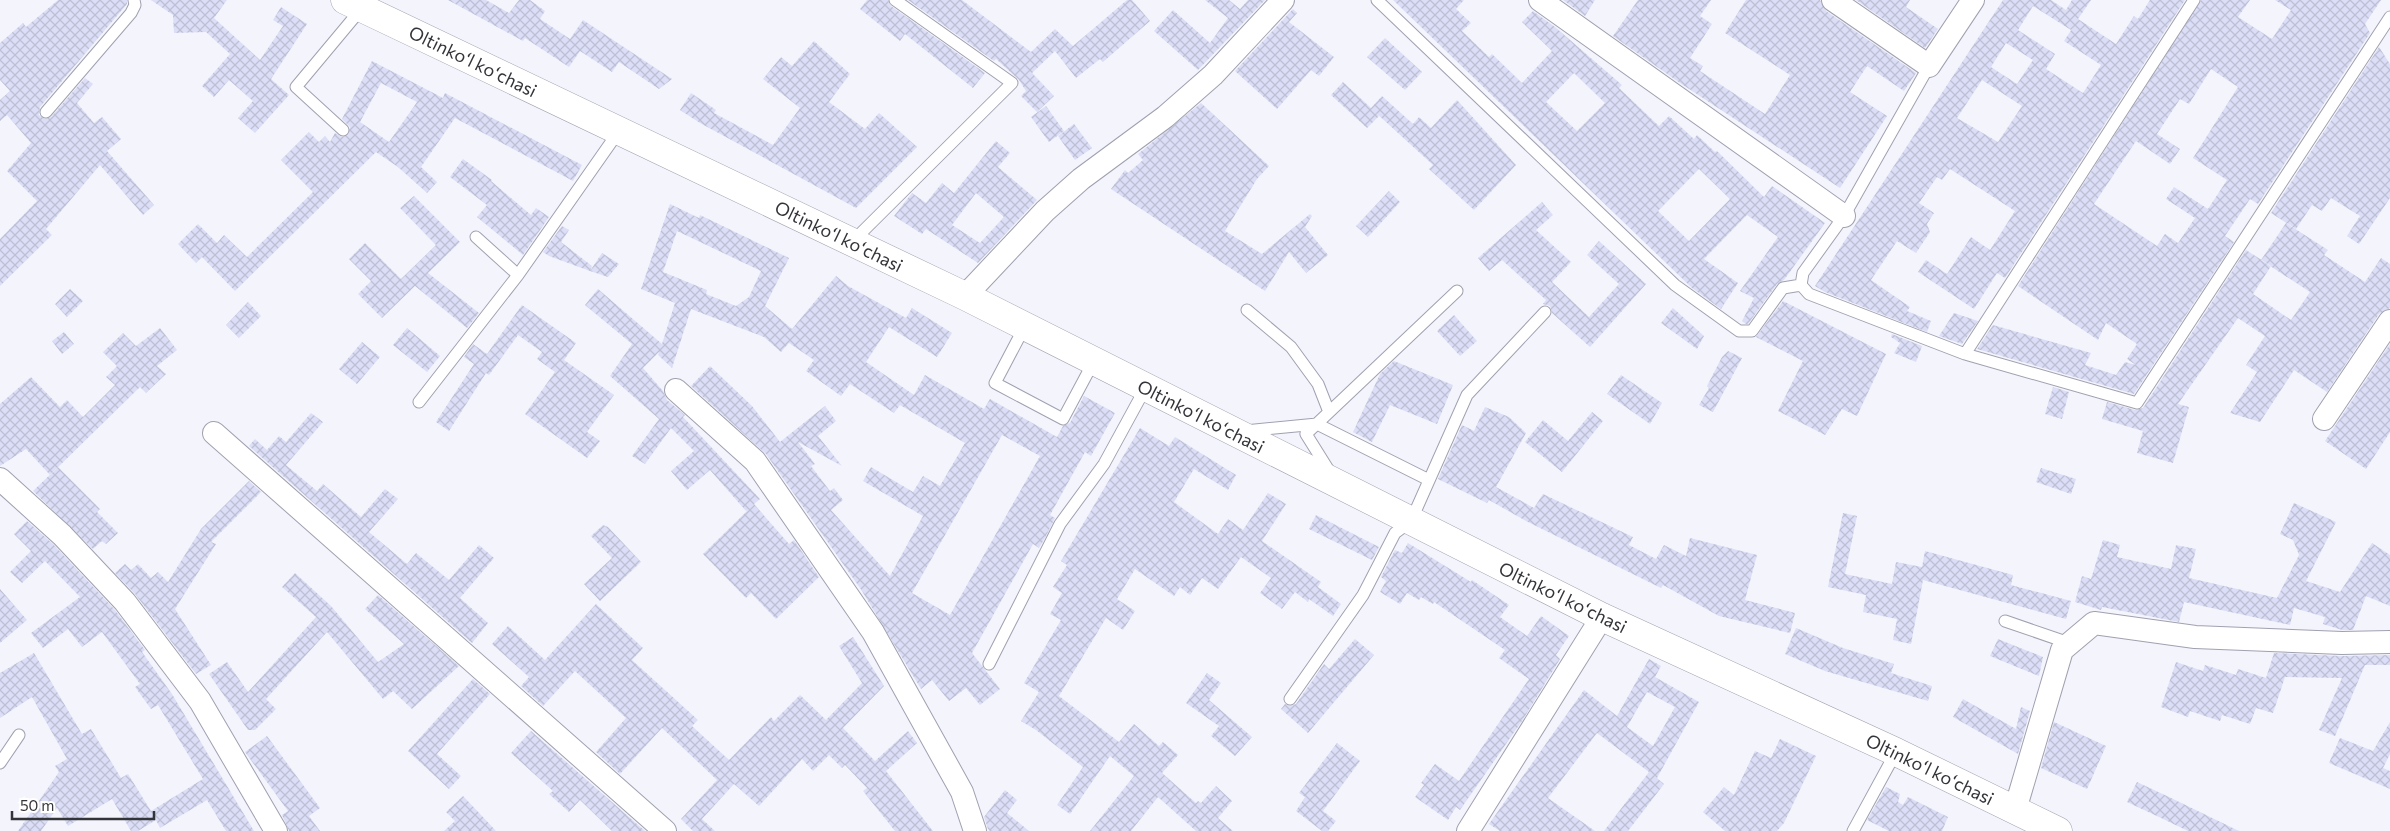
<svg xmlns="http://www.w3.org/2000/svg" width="2390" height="831" font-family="Commissioner,sans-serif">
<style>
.building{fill:url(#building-cross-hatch);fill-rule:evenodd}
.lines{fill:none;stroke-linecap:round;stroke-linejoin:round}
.service-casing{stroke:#a0a1af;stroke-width:13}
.minor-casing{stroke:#a0a1af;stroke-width:24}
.secondary-casing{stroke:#a0a1af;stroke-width:29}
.service{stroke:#fff;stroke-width:11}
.minor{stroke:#fff;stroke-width:22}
.secondary{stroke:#fff;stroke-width:28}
.labels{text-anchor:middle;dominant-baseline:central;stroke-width:4;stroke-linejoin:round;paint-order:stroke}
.street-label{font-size:18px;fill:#333439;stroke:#fff}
</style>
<defs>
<pattern id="building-cross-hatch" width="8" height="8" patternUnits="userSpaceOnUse" patternTransform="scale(1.25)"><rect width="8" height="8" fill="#dcdef7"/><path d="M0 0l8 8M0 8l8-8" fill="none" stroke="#bdbfd4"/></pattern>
</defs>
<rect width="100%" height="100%" fill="#f4f4fd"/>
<!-- building -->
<path class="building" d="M58 0H127V4L40 107 39 115 45 119 51 117 85 78 93 84 77 103 94 123 102 117 121 139 107 151 154 205 143 215 100 165 46 229 52 235 0 286V239L37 201 7 171 31 143 7 115 0 121V100L10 91 0 80V43L23 23 26 27Z
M151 0H227L214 18 260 60 283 26 273 20 281 7 307 24 271 79 289 95 255 133 238 118 253 101 229 80 214 97 202 86 230 54 206 32 174 33 173 15Z
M448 0H486L509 13 519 0H530L545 11 540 19 570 39 583 20 672 79 659 89 619 62 612 72 580 51 569 67 525 38 523 41Z
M867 0H888L891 6 985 73 973 88 905 34 900 41 860 9Z
M908 0H962L1031 52 1055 29 1073 46 1127 0H1132L1150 21 1103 62 1100 59 1076 78 1055 51 1032 73 1054 96 1037 112 1021 96 1026 91 1019 80 996 59 994 61Z
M1205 0H1229L1240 9 1248 0H1265L1198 70 1154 31 1173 10 1210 43 1228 18Z
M1393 0H1464L1456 9 1471 23 1462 31 1489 57 1492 54 1522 83 1552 51 1522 22 1533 11 1555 27 1622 85 1619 88 1659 126 1669 116 1694 139 1697 135 1715 152 1717 151 1764 197 1772 186 1825 223 1784 280 1777 284 1748 324H1746L1742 321 1754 298 1740 291 1778 237 1747 215 1704 259 1738 283 1721 309 1692 288ZM1574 73 1605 103 1577 131 1546 102ZM1699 169 1730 199 1689 241 1658 211Z
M1563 0H1595L1585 16Z
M1638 0H1711L1700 16 1712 24 1690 58 1703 66 1700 71 1765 114 1790 75 1725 33 1746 0H1820L1826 11 1916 73 1904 91 1867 66 1850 92 1887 116 1840 188 1680 83 1613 36Z
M1856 0H1910L1906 7 1938 29 1925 48Z
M2003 0H2051L2066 10 2072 0H2091L2078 19 2116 44 2134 16 2138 19 2150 0H2185L2005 278 1997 273 1974 309 1918 272 1926 260 1947 274 1971 237 1990 250 2015 211 1950 169 1942 180 1937 177 1919 203 1934 213 1927 224 1930 232 1916 253 1897 241 1871 280 1910 307 1907 311 1931 321 1927 332 1825 292 1815 286ZM2033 6 2071 30 2077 21 2064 41 2101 65 2083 93 2046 69 2055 54 2018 30ZM2006 43 2033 60 2017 84 1991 67ZM1982 80 2022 106 1998 142 1957 118Z
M2201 0H2250L2238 17 2272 39 2291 10 2275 0H2381L2365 24 2370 33 2258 204 2250 199 2225 236 2234 242 2134 394 1977 349 1993 325 2091 353 2085 365 2116 375 2125 362 2136 365 2127 359 2137 344 2106 323 2098 340 2018 286ZM2211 69 2238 87 2193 158 2227 180 2208 209 2174 187 2166 199 2195 218 2178 243 2165 234 2157 246 2094 204 2136 141 2170 164 2180 149 2157 134 2180 99 2189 104Z
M1293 9 1297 13 1289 22 1334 57 1319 76 1311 70 1277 109 1235 71Z
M1385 38 1422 72 1405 90 1367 57Z
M814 41 850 74 829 102 865 129 879 113 917 147 856 208 700 123 680 110 691 93 716 110 714 113 773 145 800 108 763 79 781 57 792 66Z
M2379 47 2390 64V198L2359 244 2347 236 2360 216 2331 198 2322 211 2312 205 2296 229 2271 213Z
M372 61 443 98 445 93 582 165 573 181 455 118 421 167 437 182 427 193 398 167 376 152 235 291 202 257 196 263 178 244 198 224 217 243 224 235 247 257 313 192 281 160 309 132 319 142 325 136 330 142 335 133 342 137 348 135 350 127 342 119ZM381 83 417 102 389 142 360 122Z
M1343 82 1371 108 1382 96 1413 124 1419 117 1431 128 1457 100 1516 165 1474 210 1429 169 1433 165 1375 112 1379 116 1367 128 1331 95Z
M1201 103 1269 166 1257 179 1225 231 1262 254 1310 214 1312 216 1305 227 1328 255 1306 273 1289 252 1265 291 1111 189 1125 170 1128 173 1143 160 1138 154Z
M1046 106 1064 131 1049 142 1031 117Z
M1074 124 1092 148 1075 160 1058 136Z
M996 141 1010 153 998 167 1037 200 978 263 926 229 922 234 894 216 912 193 926 203 942 183 954 193ZM976 193 1004 217 980 243 952 225Z
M463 159 492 180 491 181 531 215 536 208 549 217 523 255 477 217 487 205 450 177Z
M1389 191 1400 202 1368 237 1356 226Z
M414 196 460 242 428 273 479 313 467 328 415 286 382 318 358 294 371 281 349 259 365 243 401 279 436 245 400 208Z
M1542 202 1553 215 1536 230 1571 262 1552 282 1589 317 1619 284 1587 255 1599 241 1646 284 1590 347 1552 313 1550 306 1543 304 1546 300 1502 260 1489 271 1478 258Z
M670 204 699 218 700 215 789 258 765 306 792 329 836 276 848 286 906 318 912 308 952 333 937 357 889 327 866 362 914 395 925 375 984 409 990 399 1057 437 1063 426 1070 423 1084 396 1115 413 1091 456 1085 452 1050 515 1055 518 1045 538 1039 548 1033 544 972 653 1000 689 980 705 966 688 949 701 932 680 921 689 862 591 766 454 691 386 710 366 752 406 780 442 825 406 836 421 818 436 842 466 798 442 815 464 811 466 830 491 834 488 843 500 831 510 890 576 923 516 863 481 871 467 913 492 923 476 940 486 965 443 900 405 894 413 850 384 841 396 806 371 814 360 789 343 781 352 764 337 691 309 672 368 658 355 659 352 643 368 663 391 667 400 685 415 683 417 760 499 754 504 789 544 794 540 819 577 776 619 751 593 746 598 703 554 748 510 746 511 710 470 687 490 671 471 694 451 671 428 645 464 632 456 659 419 610 376 632 344 585 305 598 289 662 344 675 303 641 289ZM677 231 761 271 749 297 736 306 706 294 707 290 663 272ZM1002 435 1040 456 950 615 912 593Z
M2286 223 2328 250 2324 255 2365 282 2381 258 2390 264V308L2379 314 2327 392 2294 370 2260 422 2230 413 2257 372 2246 365 2265 336 2238 318 2178 404 2189 407 2173 463 2137 453 2143 431 2102 419 2107 402 2135 410 2143 408 2246 250 2271 266 2253 294 2291 320 2310 292 2261 260Z
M562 226 569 230 561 242 592 266 590 271 549 256 543 252Z
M602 253 619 264 608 277 590 271Z
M70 289 83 301 67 317 55 304Z
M1783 301 1886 354 1857 416 1842 409 1825 435 1778 411 1803 361 1756 337Z
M248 302 261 316 239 338 226 325Z
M522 305 576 343 564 360 614 395 587 432 600 441 587 458 525 414 555 372 537 359 542 352 518 335 489 375 486 373 449 431 436 422 474 364 464 357 473 344 487 354Z
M1673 308 1704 336 1697 349 1661 323Z
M1954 313 1978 321 1962 344 1939 336Z
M1454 315 1477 341 1460 356 1437 331Z
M160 328 177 350 157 366 166 374 146 393 140 387 50 475 26 449 0 466V404L31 377 60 407 67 400 83 417 115 385 106 377 117 366 103 352 123 333 136 346Z
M407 328 440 356 427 372 393 345Z
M64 332 74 344 62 354 52 341Z
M1892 334 1922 346 1916 362 1894 353 1900 343 1891 337Z
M362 342 380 357 357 384 339 369Z
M2390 344V432L2366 469 2325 441Z
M1728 351 1742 358 1713 412 1699 405 1709 388 1707 386 1722 357Z
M1394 361 1453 385 1437 424 1390 405 1372 442 1353 432 1380 374Z
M1621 375 1662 403 1650 424 1607 394Z
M2053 387 2069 392 2062 419 2045 414Z
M1485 407 1509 417 1526 433 1496 487 1534 508 1543 494 1633 537 1629 545 1656 559 1664 545 1686 556 1690 538 1757 555 1745 600 1795 613 1790 633 1719 616 1663 585 1661 588 1526 521 1489 500 1487 503 1438 479 1462 425 1474 431Z
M1592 412 1603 421 1562 472 1525 442 1543 420 1568 441Z
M311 413 323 422 286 465 317 491 323 484 361 517 385 489 398 499 369 532 407 564 416 553 449 580 479 545 494 558 460 598 488 623 472 643 249 446 255 439 267 450 279 436 286 442Z
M1140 428 1169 446 1175 437 1236 475 1228 490 1194 469 1174 502 1218 534 1228 519 1243 530 1268 493 1286 504 1262 541 1321 582 1318 587 1341 604 1333 616 1309 599 1308 602 1295 592 1282 609 1260 593 1271 578 1241 557 1218 589 1202 578 1190 595 1180 587 1174 596 1135 569 1117 599 1135 611 1123 630 1106 618 1059 696 1119 742 1134 724 1159 746 1163 742 1178 755 1162 773 1196 803 1198 801 1201 803 1216 786 1232 801 1218 818 1233 831H1196L1158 797 1131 831H1090L1134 776 1110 756 1070 814 1057 805 1083 767 1036 730 1021 721 1039 692 1024 683 1061 620 1050 614 1062 593 1053 587 1067 565 1061 561Z
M58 467 100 509 97 512 118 533 106 544 102 541 93 549 33 491Z
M2041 468 2076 479 2071 494 2036 482Z
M249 481 261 492 211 542 216 544 175 609 211 665 196 674 135 594 115 573 125 564 131 570 138 564 151 578 158 572 168 582 201 529Z
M2294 503 2336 522 2306 581 2340 592 2372 543 2390 555V606L2366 596 2353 630H2342L2323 624 2325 617 2294 608 2290 625 2184 602 2179 622 2102 607 2101 610 2075 602 2082 576 2091 579 2103 540 2120 545 2117 557 2171 569 2176 545 2196 549 2189 578 2277 598 2299 555 2293 540 2280 534Z
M1843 513 1857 516 1845 574 1892 584 1896 562 1922 567 1925 551 2013 575 2011 585 2071 601 2066 619 1923 580 1911 644 1893 640 1897 619 1863 612 1866 595 1828 587Z
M1316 515 1379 547 1372 560 1309 529Z
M27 521 53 544 115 610 145 650 142 652 172 694 254 831H226L207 800 160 828 156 820 138 831H131L112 799 68 826 57 808 41 831H18L59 772 55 766 67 759 32 697 0 718V673L34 653 82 734 91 729 121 778 128 774 151 811 203 779 158 705 151 709 135 687 140 684 102 632 82 647 68 629 43 648 31 633 80 597 45 561 22 583 10 572 31 551 14 534Z
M603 525 608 527 641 562 600 601 584 584 612 558 591 536Z
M1408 543 1471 582 1472 580 1509 605 1500 617 1527 636 1541 616 1569 636 1556 655 1560 659 1522 721 1460 810 1456 807 1448 820 1415 797 1424 785 1421 783 1435 764 1459 781 1529 679 1499 658 1505 650 1434 602 1433 604 1421 597 1419 600 1407 593 1400 604 1380 592 1386 581 1381 577 1395 550 1402 553Z
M295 573 331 606 378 662 404 644 365 609 378 595 459 666 412 709 393 691 383 699 327 632 266 699 276 709 255 730H248L209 674 227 662 248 692 316 617 282 587Z
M0 589 27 620 0 643Z
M596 604 643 648 632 660 698 720 692 726 729 760 771 717 774 721 800 695 826 720 862 683 839 646 853 637 884 686 843 728 875 761 908 731 917 743 886 771 933 831H895L863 791 867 788 845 765 842 768 829 755 813 771 802 759 759 806 734 784 702 819 715 831H693L681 819 717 780 662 728 620 774 596 752 626 718 575 671 543 706 521 686 529 677 492 644 508 626 545 660Z
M1796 628 1843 648 1894 664 1891 673 1932 686 1928 701 1825 671 1785 654Z
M1355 639 1374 655 1308 733 1281 709 1285 704 1290 706 1296 704 1324 664 1329 669Z
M1998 639 2043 657 2039 676 1990 656Z
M2274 653 2342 656 2390 655V665H2365L2335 736 2319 730 2342 678 2285 677 2273 713 2256 708 2250 724 2222 715 2220 721 2190 711 2188 717 2161 707 2176 662 2203 671 2205 665 2236 675 2238 669 2266 678Z
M1649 659 1661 666 1655 677 1699 702 1657 778 1652 774 1664 784 1628 831H1604L1649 772 1597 733 1548 798 1595 831H1500L1489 824 1584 690 1617 716ZM1647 692 1675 707 1653 746 1627 727Z
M1207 673 1221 683 1209 700 1252 737 1235 756 1211 736 1219 726 1186 703Z
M473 679 490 694 437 754 461 776 449 789 408 751Z
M1963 699 2016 729 2021 707 2030 711 2018 754 1953 717Z
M2054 722 2106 746 2087 789 2041 768Z
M2390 722V754L2383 768 2390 771V789L2329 763 2340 738 2373 751Z
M531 731 645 831H612L580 800 569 812 549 794 553 791 511 753Z
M267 736 320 808 309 816 320 831H289L282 815 288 811 245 752Z
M1780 739 1816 756 1784 823 1777 831H1725L1703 812 1724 787 1734 795 1755 751 1771 758Z
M1337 743 1360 761 1323 811 1336 821 1328 831H1322L1296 811 1305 797 1299 793Z
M2137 782 2169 797 2239 831H2188L2159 817 2127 802Z
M1886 787 1900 794 1898 802 1903 805 1908 797 1948 817 1942 831H1889L1867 820Z
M1005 790 1017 800 1007 813 1029 831H990L988 829 984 817Z
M463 796 482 816 496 831H444L455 821 446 812Z"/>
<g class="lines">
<defs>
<path id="service" d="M1377 0 1675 285 1739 331H1752L1783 288 1801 285
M1929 66 1844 216 1803 273 1801 285 1809 294 1965 354 2137 403 2390 17
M46 112 131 13 135 5 134 0
M343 130 296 87 362 8
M476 237 518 275 619 131
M852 242 1012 83 895 0
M1247 310 1291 347 1318 384 1329 412
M1025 326 995 383 1063 419 1094 361
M1965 354 2194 0
M419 402 518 275
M1245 431 1317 424 1429 480
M1331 474 1306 434 1457 291
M2005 621 2069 643
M989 664 1060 524 1104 464 1146 387
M1290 699 1363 595 1395 533 1411 521 1467 395 1545 312
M0 763 19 735
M1853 831 1896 752"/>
<path id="minor" d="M1540 0 1844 216
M1833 0 1929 66 1973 0
M965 296 1045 211 1081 179 1165 117 1213 75 1283 0
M676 390 755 461 873 632 962 792 975 831
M2324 419 2390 321
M214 433 665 831
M0 479 62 535 125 602 200 701 276 831
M2015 810 2062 650 2094 623 2195 637 2342 643 2390 642
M1468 831 1602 617"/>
<path id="secondary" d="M345 0 965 296 1602 617 1896 752 2058 831"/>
</defs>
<!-- service casing -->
<use href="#service" class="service-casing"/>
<!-- minor casing -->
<use href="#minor" class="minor-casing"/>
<!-- secondary casing -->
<use href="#secondary" class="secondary-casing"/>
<!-- service -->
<use href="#service" class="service"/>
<!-- minor -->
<use href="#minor" class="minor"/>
<!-- secondary -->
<use href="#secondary" class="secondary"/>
</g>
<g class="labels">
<!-- street labels -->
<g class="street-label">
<text transform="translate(473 61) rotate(26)">Oltinkoʻl koʻchasi</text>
<text transform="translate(839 236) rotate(26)">Oltinkoʻl koʻchasi</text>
<text transform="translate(1201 416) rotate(27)">Oltinkoʻl koʻchasi</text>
<text transform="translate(1563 597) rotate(26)">Oltinkoʻl koʻchasi</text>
<text transform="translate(1930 769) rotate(26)">Oltinkoʻl koʻchasi</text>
</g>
</g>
<!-- scale -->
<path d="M12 811v8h142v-8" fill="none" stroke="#333439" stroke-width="2.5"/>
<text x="20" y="811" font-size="15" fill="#333439" stroke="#ffffff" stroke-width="4" paint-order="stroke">50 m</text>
</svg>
